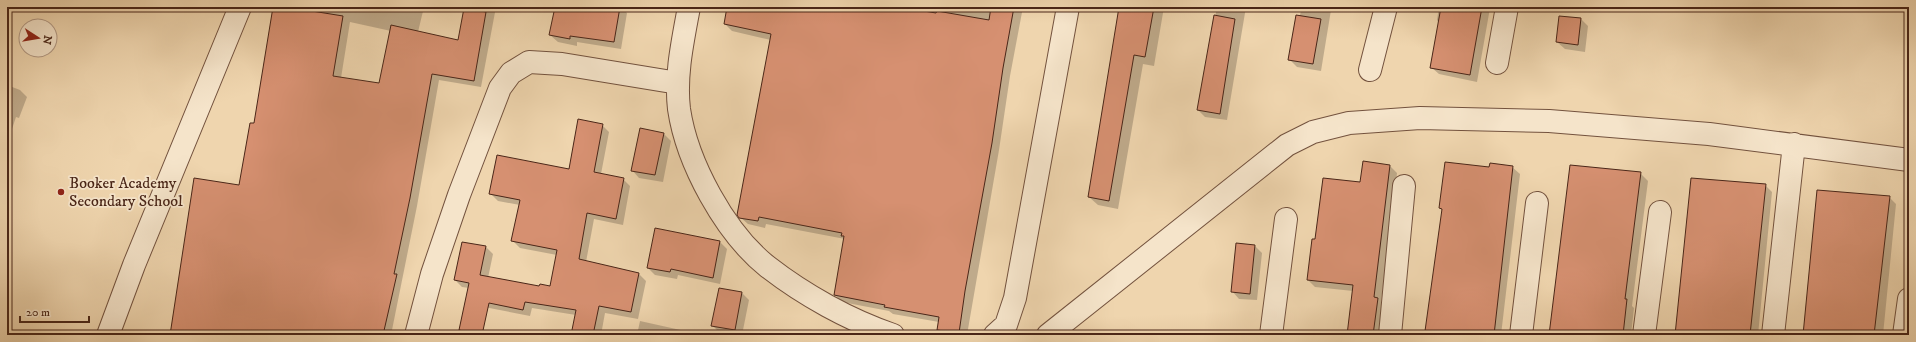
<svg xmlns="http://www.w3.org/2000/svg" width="1916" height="342" font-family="'IM FELL DW Pica',serif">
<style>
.shadow{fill:#0003;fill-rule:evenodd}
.building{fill:#d69071;stroke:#4a2618}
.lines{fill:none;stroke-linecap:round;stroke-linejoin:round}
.minor-casing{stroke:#73523e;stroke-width:24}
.minor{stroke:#f5e4ca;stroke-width:22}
.poi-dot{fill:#8f2418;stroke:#f5e4ca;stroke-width:1.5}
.labels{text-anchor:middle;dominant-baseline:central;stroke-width:3.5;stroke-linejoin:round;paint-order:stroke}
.poi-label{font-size:16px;fill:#4a2618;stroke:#f5e4ca;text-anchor:start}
</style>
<rect width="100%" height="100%" fill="#efd5ae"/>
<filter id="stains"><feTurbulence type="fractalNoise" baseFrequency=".005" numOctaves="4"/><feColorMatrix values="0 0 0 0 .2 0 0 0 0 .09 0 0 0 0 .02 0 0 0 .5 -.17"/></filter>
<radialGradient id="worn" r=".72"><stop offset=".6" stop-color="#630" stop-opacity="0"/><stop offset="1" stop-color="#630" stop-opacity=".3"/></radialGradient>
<!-- shadow -->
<path class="shadow" d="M274 7 323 13 324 7H424L418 32 459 41 464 10 451 7H496L481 87 439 80 417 206 391 335H171L240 186 255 124ZM350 22 391 31 379 85 341 78Z
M556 7H621L627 13 621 49 577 42V46L558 42 550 35Z
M642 7H659L658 10Z
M728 7H1023L1010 76 999 150 967 335H943L938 330 939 322 893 314 889 311 842 302 835 295 845 239 766 224 765 228 748 224 740 217 771 40 732 31 725 24Z
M1120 7H1164L1154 66 1143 64 1118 209 1098 205 1089 197Z
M1217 7H1246L1227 120 1205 117 1198 110Z
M1302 7H1334L1333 10H1331L1321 71 1297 67 1289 59Z
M1439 7 1490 8 1477 82 1439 74 1431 67 1439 23 1437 20Z
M1560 17 1581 19 1588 26 1585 52 1565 49 1557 42Z
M7 85 20 90 27 97 19 118 16 117 12 129 7 127Z
M602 125 609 132 601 174 623 179 630 186 623 225 594 219 586 262 639 274 646 281 638 319 605 313 601 335H572L576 315 532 308 530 316 474 305 469 288 462 287 455 280 486 247 493 254 488 278 540 287H551L557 255 520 248 513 241 520 205 498 201 491 194 570 170Z
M640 130 664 134 671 141 663 182 639 178 632 170Z
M1390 166 1397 173 1381 302 1385 306 1381 335H1348L1353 291 1315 287 1308 280 1316 240 1361 183Z
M1512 167 1520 174 1501 335H1431L1426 330 1443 211 1440 208 1490 168Z
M1640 173 1648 181 1632 306 1634 308 1631 335H1550Z
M1765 185 1772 192 1758 335H1675Z
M1889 197 1896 204 1883 335H1803Z
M720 242 727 249 720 284 678 275 677 279 655 275 648 268Z
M1255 246 1262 253 1257 300 1239 299 1232 291Z
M720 289 742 293 749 300 742 335 720 333 712 325Z
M640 321 703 335H637Z
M459 332 473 335H458Z"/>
<!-- building -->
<path class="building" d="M273 7H287L343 16 333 76 379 83 391 25 458 40 464 8 486 12 474 81 432 74 410 198 394 274H397L383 335H170L194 178 239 185 250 123H254Z
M555 7H620L614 42 570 36V39L549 35Z
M727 7H900L936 13 937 11 989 20 991 7H1014L1003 68 992 143 965 291 959 333 937 330 939 317 884 307 885 305 834 295 844 236H841L842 233 759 217 758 221 739 218 737 215 771 34 724 24Z
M1119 7H1154L1145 57 1134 55 1109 201 1088 197Z
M1441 7H1482L1470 75 1430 68Z
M1214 15 1235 19 1220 114 1197 110Z
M1296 15 1321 19 1313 64 1288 60Z
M1559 16 1581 18 1578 45 1556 42Z
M578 119 603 124 594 172 624 178 616 219 587 213 579 259 639 273 631 312 599 306 593 335H571L576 310 525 302 523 310 489 303 482 335 459 330 469 283 454 280 462 242 486 246 480 275 539 286 540 284 550 286 557 250 511 241 520 200 489 194 497 155 569 169Z
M640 128 664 133 655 175 631 171Z
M1363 161 1390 165 1374 297 1378 298 1373 335H1347L1353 285 1307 280 1312 239H1315L1323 178 1360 182Z
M1445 162 1489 167 1490 163 1513 166 1494 335 1448 331V334L1425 331 1442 209 1439 208Z
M1570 165 1641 172 1625 299H1627L1623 335H1549Z
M1691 178 1766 184 1750 335H1675Z
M1817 190 1890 196 1874 335H1803Z
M655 228 720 241 713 278 671 269 670 272 647 268Z
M1236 243 1255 245 1250 294 1231 292Z
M719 288 742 292 735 330 711 326Z"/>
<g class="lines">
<defs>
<path id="minor" d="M689 7C683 40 675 75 679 109 687 163 725 233 768 267 804 295 849 320 893 335
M1497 63 1507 7
M1370 70 1386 7
M108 335 134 265 240 7
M416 335 432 274 459 195 500 88 511 73 529 62 562 64 678 83
M995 335 1006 325 1015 298 1068 7
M1048 335 1287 145 1313 132 1349 123 1420 118 1462 119 1549 121 1709 134 1909 160
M1271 335 1286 219
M1390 335 1404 186
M1521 335 1537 203
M1644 335 1660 212
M1773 335 1794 144
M1904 335 1909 299"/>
</defs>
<!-- minor casing -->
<use href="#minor" class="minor-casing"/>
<!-- minor -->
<use href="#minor" class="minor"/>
</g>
<!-- markers -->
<circle class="poi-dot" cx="61" cy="192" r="4"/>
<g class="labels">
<!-- poi labels -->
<g class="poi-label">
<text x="69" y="183">Booker Academy<tspan x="69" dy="18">Secondary School</tspan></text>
</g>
</g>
<!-- margin -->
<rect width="1916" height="342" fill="none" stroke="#efd5ae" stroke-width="24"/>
<rect x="8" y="8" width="1900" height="326" fill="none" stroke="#4a2618" stroke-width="2"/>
<rect x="12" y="12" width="1892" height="318" fill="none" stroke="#4a2618"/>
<!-- north arrow -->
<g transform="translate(38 38) rotate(102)"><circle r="19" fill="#f5e4ca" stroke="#b19883"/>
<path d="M0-3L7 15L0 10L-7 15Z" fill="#8f2418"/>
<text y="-6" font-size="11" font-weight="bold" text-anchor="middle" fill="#4a2618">N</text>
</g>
<!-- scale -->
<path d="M20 316v6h69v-6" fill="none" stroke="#4a2618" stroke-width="2"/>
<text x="26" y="316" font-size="12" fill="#4a2618" stroke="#f5e4ca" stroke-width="3" paint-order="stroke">20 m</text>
<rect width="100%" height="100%" filter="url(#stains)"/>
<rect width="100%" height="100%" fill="url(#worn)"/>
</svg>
